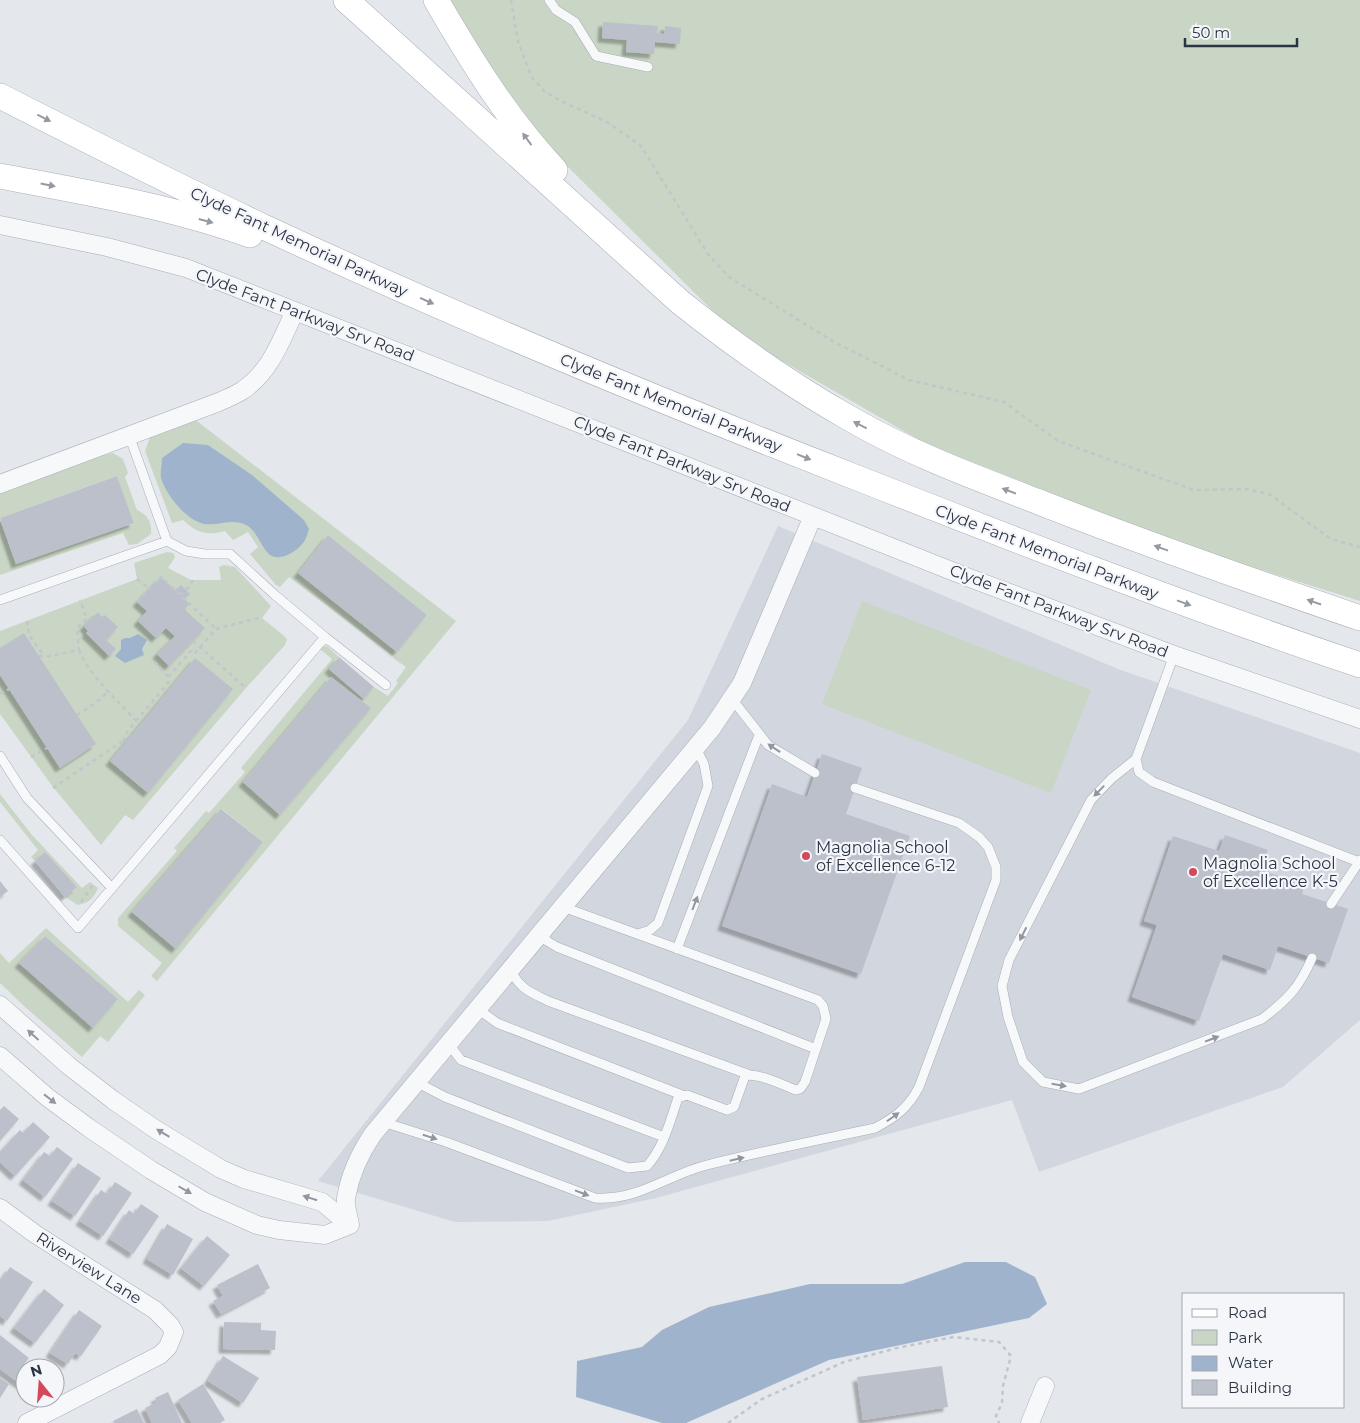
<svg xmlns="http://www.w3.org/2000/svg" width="1360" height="1423" font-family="Montserrat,sans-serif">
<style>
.built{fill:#d2d6de}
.green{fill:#c9d6c5;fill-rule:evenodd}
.water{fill:#9fb4cc}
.building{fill:#bbc0ca;filter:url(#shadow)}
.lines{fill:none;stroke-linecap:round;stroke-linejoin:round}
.service-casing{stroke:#a9aeb7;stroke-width:10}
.minor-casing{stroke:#a9aeb7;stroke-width:19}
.secondary-casing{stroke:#a9aeb7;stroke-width:26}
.path{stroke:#c2c5cb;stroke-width:2.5;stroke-dasharray:4 4;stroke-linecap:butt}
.service{stroke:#f7f8fa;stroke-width:9}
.minor{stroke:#f7f8fa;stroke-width:18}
.secondary{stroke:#fff;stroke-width:25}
.oneway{fill:#959aa2}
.oneway2{fill:#9196a0}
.poi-dot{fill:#d1495b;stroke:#f4f6f9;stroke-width:2}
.labels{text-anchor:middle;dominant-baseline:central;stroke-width:4.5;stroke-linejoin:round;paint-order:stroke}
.street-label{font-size:16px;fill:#2b3445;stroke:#f4f6f9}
.poi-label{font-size:16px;fill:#2b3445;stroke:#f4f6f9;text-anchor:start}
</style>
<defs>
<filter id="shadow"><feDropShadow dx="-4.5" dy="4.5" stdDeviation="1" flood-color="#0004"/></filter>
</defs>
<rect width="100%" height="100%" fill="#e4e7ec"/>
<!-- built -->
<path class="built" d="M778 526 1118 669 1360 753V1020L1283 1087 1039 1172 1012 1100 656 1198 548 1221 455 1222 318 1181 688 720Z"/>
<!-- green -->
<path class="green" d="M447 0H1360V601L1198 550 928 445 737 335 556 155 478 54Z
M193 418 456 621 157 981 151 976 162 963 118 926V918L177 851 174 848 206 811 209 813 245 772 241 768 332 659 321 650V647L327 646 339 657 329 669 364 699 374 687 388 696 398 683 396 681 406 667 393 658 395 654 393 656 289 577 280 587 276 585 250 554 258 547 248 532 233 540 225 531C206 536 197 533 183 520L172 523 145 451 150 437ZM328 535 427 615 397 652 298 573ZM331 677 370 708 280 815 243 782ZM222 809 263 842 176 948 132 912Z
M113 453 123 459 128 473 125 477 137 510C148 515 152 522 151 534L137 544 129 545 123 533 0 575V521L16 564 134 523 117 476 0 518V494L99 456Z
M167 552 173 553 175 557 168 568 191 580H221L219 567 224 565 235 567 271 606 262 618 283 635 287 639 285 645 246 688 133 820 125 815 101 845 53 787 0 714V631L137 579 134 563Z
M862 601 1091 690 1051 793 822 704Z
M0 794 32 835 82 888 90 882 98 888C94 898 89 903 78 905L65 897 77 887 45 853 35 861 31 857 38 850 0 802Z
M46 928 128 1002 139 990 145 995 108 1042 100 1036 82 1057 24 1006 0 983V953L9 963ZM45 936 118 999 93 1028 19 963Z"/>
<!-- water -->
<path class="water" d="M183 443 208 445 252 475 304 520 309 529C308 532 307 537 305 540 299 551 277 565 267 552 260 544 256 530 246 525 232 518 219 526 204 524 186 520 166 495 161 478 160 472 162 464 162 458Z
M138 634 147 640 142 649 144 655 125 663 115 656 121 649V640L125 638H130Z
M965 1262H1006L1035 1277 1047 1304 1029 1318 829 1360 686 1423H662L576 1397 577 1361 642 1347 662 1330 709 1307 810 1284H902Z"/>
<!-- building -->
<path class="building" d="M603 22 658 26 657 33 664 34 665 26 681 28 680 44 655 42 654 54 626 52 627 40 602 38Z
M117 476 134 523 16 564 0 518Z
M328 535 427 615 397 652 298 573Z
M161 577 175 590 181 585 190 594 184 599 190 604 184 609 205 628 169 666 157 654 175 636 166 628 156 638 138 621 147 611 137 602Z
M98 612 102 617 105 615 118 627 106 640 116 649 109 656 86 633 88 631 84 626Z
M24 633 96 744 60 768 0 675V648Z
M339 657 374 687 364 699 329 669Z
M195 658 233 689 148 793 110 761Z
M331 677 371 708 280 815 243 782Z
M822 754 862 768 846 814 910 836 861 974 722 926 772 784 807 797Z
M221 809 263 842 176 949 132 912Z
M1225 835 1268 850 1261 870 1305 885 1302 894 1348 909 1329 963 1278 946 1270 970 1223 954 1199 1021 1132 997 1157 925 1144 921 1173 836 1219 851Z
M45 852 77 887 65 897 35 861Z
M0 881 8 891 0 897Z
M45 936 118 999 93 1028 19 963Z
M4 1106 19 1119 0 1141V1110Z
M33 1122 50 1137 15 1176 0 1162V1152L20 1130 23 1133Z
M57 1147 73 1159 45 1197 23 1180 44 1152 50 1156Z
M78 1163 101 1178 75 1216 52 1201Z
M115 1182 132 1193 103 1236 80 1221 101 1190 107 1194Z
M141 1204 159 1216 133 1254 110 1239 129 1210 134 1214Z
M167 1224 193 1239 173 1275 147 1259Z
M207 1236 230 1255 204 1286 181 1268Z
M258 1264 270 1288 221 1314 213 1301 223 1296 217 1285Z
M10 1267 33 1282 7 1321 0 1316V1282Z
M44 1289 64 1305 35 1343 14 1328Z
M79 1310 102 1326 81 1356 75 1353 68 1364 50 1353Z
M224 1322 261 1323V1330L276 1331 275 1350 223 1349Z
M0 1335 29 1358 24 1364 29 1368H25V1383L23 1386 0 1369Z
M223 1356 259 1378 243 1403 208 1381Z
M942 1366 948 1407 863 1420 857 1377Z
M0 1378 9 1384 0 1398Z
M203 1384 225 1420 220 1423H192L178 1400Z
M168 1392 182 1423H152L145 1408 157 1402 155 1398Z
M137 1409 144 1423H114L113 1421Z"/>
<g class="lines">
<defs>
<path id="service" d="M549 0 556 10 575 22 596 56 648 67
M0 600 167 541
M325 637 386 685
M1174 655 1136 759 1111 779 1091 800 1009 960 1002 986 1008 1017 1023 1062 1043 1082 1079 1089 1262 1019C1288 999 1299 988 1312 958
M732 699 768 745 815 773
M0 756 27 798 111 887
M1136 759 1139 772 1153 782 1359 862 1360 860
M0 840 78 928 325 637 275 595 230 554H205L186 551 167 541 129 435
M1331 904 1359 862
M541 933 547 941 557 947 816 1049
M638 934 650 930 658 923 708 786 704 764 696 748
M677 949 759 735
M510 970C522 990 528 991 548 1001L750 1075
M478 1009 497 1023 682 1095
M450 1042 454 1051 461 1060 664 1137
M418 1080 424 1086 445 1097 628 1168 647 1166C664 1147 670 1121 678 1098L687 1095 727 1110 734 1107 745 1076C757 1072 783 1085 796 1090L800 1089 805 1082 826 1019 823 1006 818 1000 563 907
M383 1122 446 1142 595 1198C638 1201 667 1175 707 1165 763 1151 819 1140 875 1128 896 1117 908 1108 919 1087L996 880V867L988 847 979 837 959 823 855 788"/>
<path id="minor" d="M0 225 107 247 186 268 967 577 1174 655 1360 719
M0 484 219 402C227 398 236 395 243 390 271 371 281 340 295 311
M0 1005 69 1066 113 1100 155 1129 221 1169 244 1179 322 1202 350 1225
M0 1056 47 1097 89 1128 151 1170 205 1202 257 1225 279 1230 325 1235 350 1225
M0 1208 35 1234 155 1310 170 1325 174 1332 168 1347 160 1355 27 1423
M350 1225C349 1217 345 1207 346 1198 350 1175 360 1153 373 1134L712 728 742 683 813 516
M1030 1423 1045 1386"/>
<path id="secondary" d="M346 0 680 302C734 345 789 384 849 418 909 453 974 477 1039 502 1145 544 1252 581 1360 618
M436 0C471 60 507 119 555 170
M0 96C88 141 177 186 266 228 461 319 660 401 860 479 1025 544 1191 608 1360 665
M0 176C84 192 170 206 250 235"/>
</defs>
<!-- service casing -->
<use href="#service" class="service-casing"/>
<!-- minor casing -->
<use href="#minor" class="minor-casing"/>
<!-- secondary casing -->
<use href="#secondary" class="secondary-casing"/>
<!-- path -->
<path class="path" d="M511 0 518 41 531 76 544 91 559 100 607 122 641 146 708 254 729 277 834 342 909 380 1004 402 1058 441 1194 490 1246 489 1269 494 1331 539 1360 547
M137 579 150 589
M180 595 188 588 193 580
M137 602 161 577 216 629
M27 621 29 635 44 656
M193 641 246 688
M79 650C87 673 119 702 136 721L124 736V740L126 741
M39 656 45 657 79 650 77 628 87 619 80 600
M168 677 191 651 194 654 216 629 262 617
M0 694 9 689
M77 715 97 702 109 691
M136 721 168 683V677L155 662
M31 757 47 748
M53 788 124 740
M81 902 93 885
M728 1423 762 1399 844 1362 901 1347 954 1337 999 1342 1011 1356 1003 1386 1002 1403 996 1416 999 1423"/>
<!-- service -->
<use href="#service" class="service"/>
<!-- minor -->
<use href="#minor" class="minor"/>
<!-- secondary -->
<use href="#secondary" class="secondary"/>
</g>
<!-- one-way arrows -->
<defs><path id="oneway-solid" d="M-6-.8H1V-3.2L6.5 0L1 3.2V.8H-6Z" transform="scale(1.25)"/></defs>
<g class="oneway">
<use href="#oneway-solid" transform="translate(44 118) rotate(27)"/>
<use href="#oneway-solid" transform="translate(527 139) rotate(-126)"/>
<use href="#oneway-solid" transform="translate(48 185) rotate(11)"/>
<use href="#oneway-solid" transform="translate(206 221) rotate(15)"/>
<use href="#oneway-solid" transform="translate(427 301) rotate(24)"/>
<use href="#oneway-solid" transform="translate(860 425) rotate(-153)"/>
<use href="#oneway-solid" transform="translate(804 457) rotate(22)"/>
<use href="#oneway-solid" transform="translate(1009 491) rotate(-159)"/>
<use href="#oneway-solid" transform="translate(1161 548) rotate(-160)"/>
<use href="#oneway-solid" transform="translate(1314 602) rotate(-161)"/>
<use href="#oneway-solid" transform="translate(1184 603) rotate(20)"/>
</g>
<g class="oneway2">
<use href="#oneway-solid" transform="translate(774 748) rotate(-146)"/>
<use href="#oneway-solid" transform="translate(1099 791) rotate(134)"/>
<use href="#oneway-solid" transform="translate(695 903) rotate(-69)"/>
<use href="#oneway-solid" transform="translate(1023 934) rotate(117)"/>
<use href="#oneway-solid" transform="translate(33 1035) rotate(-138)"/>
<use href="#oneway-solid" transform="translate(1212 1039) rotate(-21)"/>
<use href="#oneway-solid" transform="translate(1059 1085) rotate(10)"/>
<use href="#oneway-solid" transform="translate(50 1099) rotate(38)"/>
<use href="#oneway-solid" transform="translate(893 1117) rotate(-35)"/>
<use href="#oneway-solid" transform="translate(163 1133) rotate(-149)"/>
<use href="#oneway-solid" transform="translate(430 1137) rotate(17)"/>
<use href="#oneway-solid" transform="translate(737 1159) rotate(-13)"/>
<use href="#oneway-solid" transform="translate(185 1190) rotate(30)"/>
<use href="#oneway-solid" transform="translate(582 1193) rotate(21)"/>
<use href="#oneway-solid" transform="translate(310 1198) rotate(-162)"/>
</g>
<!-- markers -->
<g class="poi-dot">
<circle cx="806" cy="856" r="5"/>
<circle cx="1193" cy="872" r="5"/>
</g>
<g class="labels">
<!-- street labels -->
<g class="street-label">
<text transform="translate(299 242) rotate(25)">Clyde Fant Memorial Parkway</text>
<text transform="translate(305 315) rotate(21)">Clyde Fant Parkway Srv Road</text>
<text transform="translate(671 403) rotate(22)">Clyde Fant Memorial Parkway</text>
<text transform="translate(682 464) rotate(22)">Clyde Fant Parkway Srv Road</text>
<text transform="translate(1047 552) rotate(21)">Clyde Fant Memorial Parkway</text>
<text transform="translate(1059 611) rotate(21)">Clyde Fant Parkway Srv Road</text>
<text transform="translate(89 1268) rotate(32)">Riverview Lane</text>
</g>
<!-- poi labels -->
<g class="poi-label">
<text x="816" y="847">Magnolia School<tspan x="816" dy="18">of Excellence 6-12</tspan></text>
<text x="1203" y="863">Magnolia School<tspan x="1203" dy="18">of Excellence K-5</tspan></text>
</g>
</g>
<!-- legend -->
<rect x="1182" y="1293" width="162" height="115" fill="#f4f6f9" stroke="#a4a8b1"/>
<rect x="1192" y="1309" width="25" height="8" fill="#ffffff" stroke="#a4a8b1"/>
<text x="1228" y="1318" font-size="15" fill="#2b3445">Road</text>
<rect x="1192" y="1330" width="25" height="15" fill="#c9d6c5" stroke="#a4a8b1"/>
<text x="1228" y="1343" font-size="15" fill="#2b3445">Park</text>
<rect x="1192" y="1356" width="25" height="15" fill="#9fb4cc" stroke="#a4a8b1"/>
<text x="1228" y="1368" font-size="15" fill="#2b3445">Water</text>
<rect x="1192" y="1380" width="25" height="15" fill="#bbc0ca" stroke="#a4a8b1"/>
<text x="1228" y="1393" font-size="15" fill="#2b3445">Building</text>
<!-- north arrow -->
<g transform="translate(40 1383) rotate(343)"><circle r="24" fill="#f4f6f9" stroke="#a4a8b1"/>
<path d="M0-4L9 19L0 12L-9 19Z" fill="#d1495b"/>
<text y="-8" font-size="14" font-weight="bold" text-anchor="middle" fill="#2b3445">N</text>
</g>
<!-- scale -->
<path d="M1185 38v8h112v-8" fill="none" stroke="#2b3445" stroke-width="2.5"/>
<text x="1192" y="38" font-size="15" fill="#2b3445" stroke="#f4f6f9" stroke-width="4" paint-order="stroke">50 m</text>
</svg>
